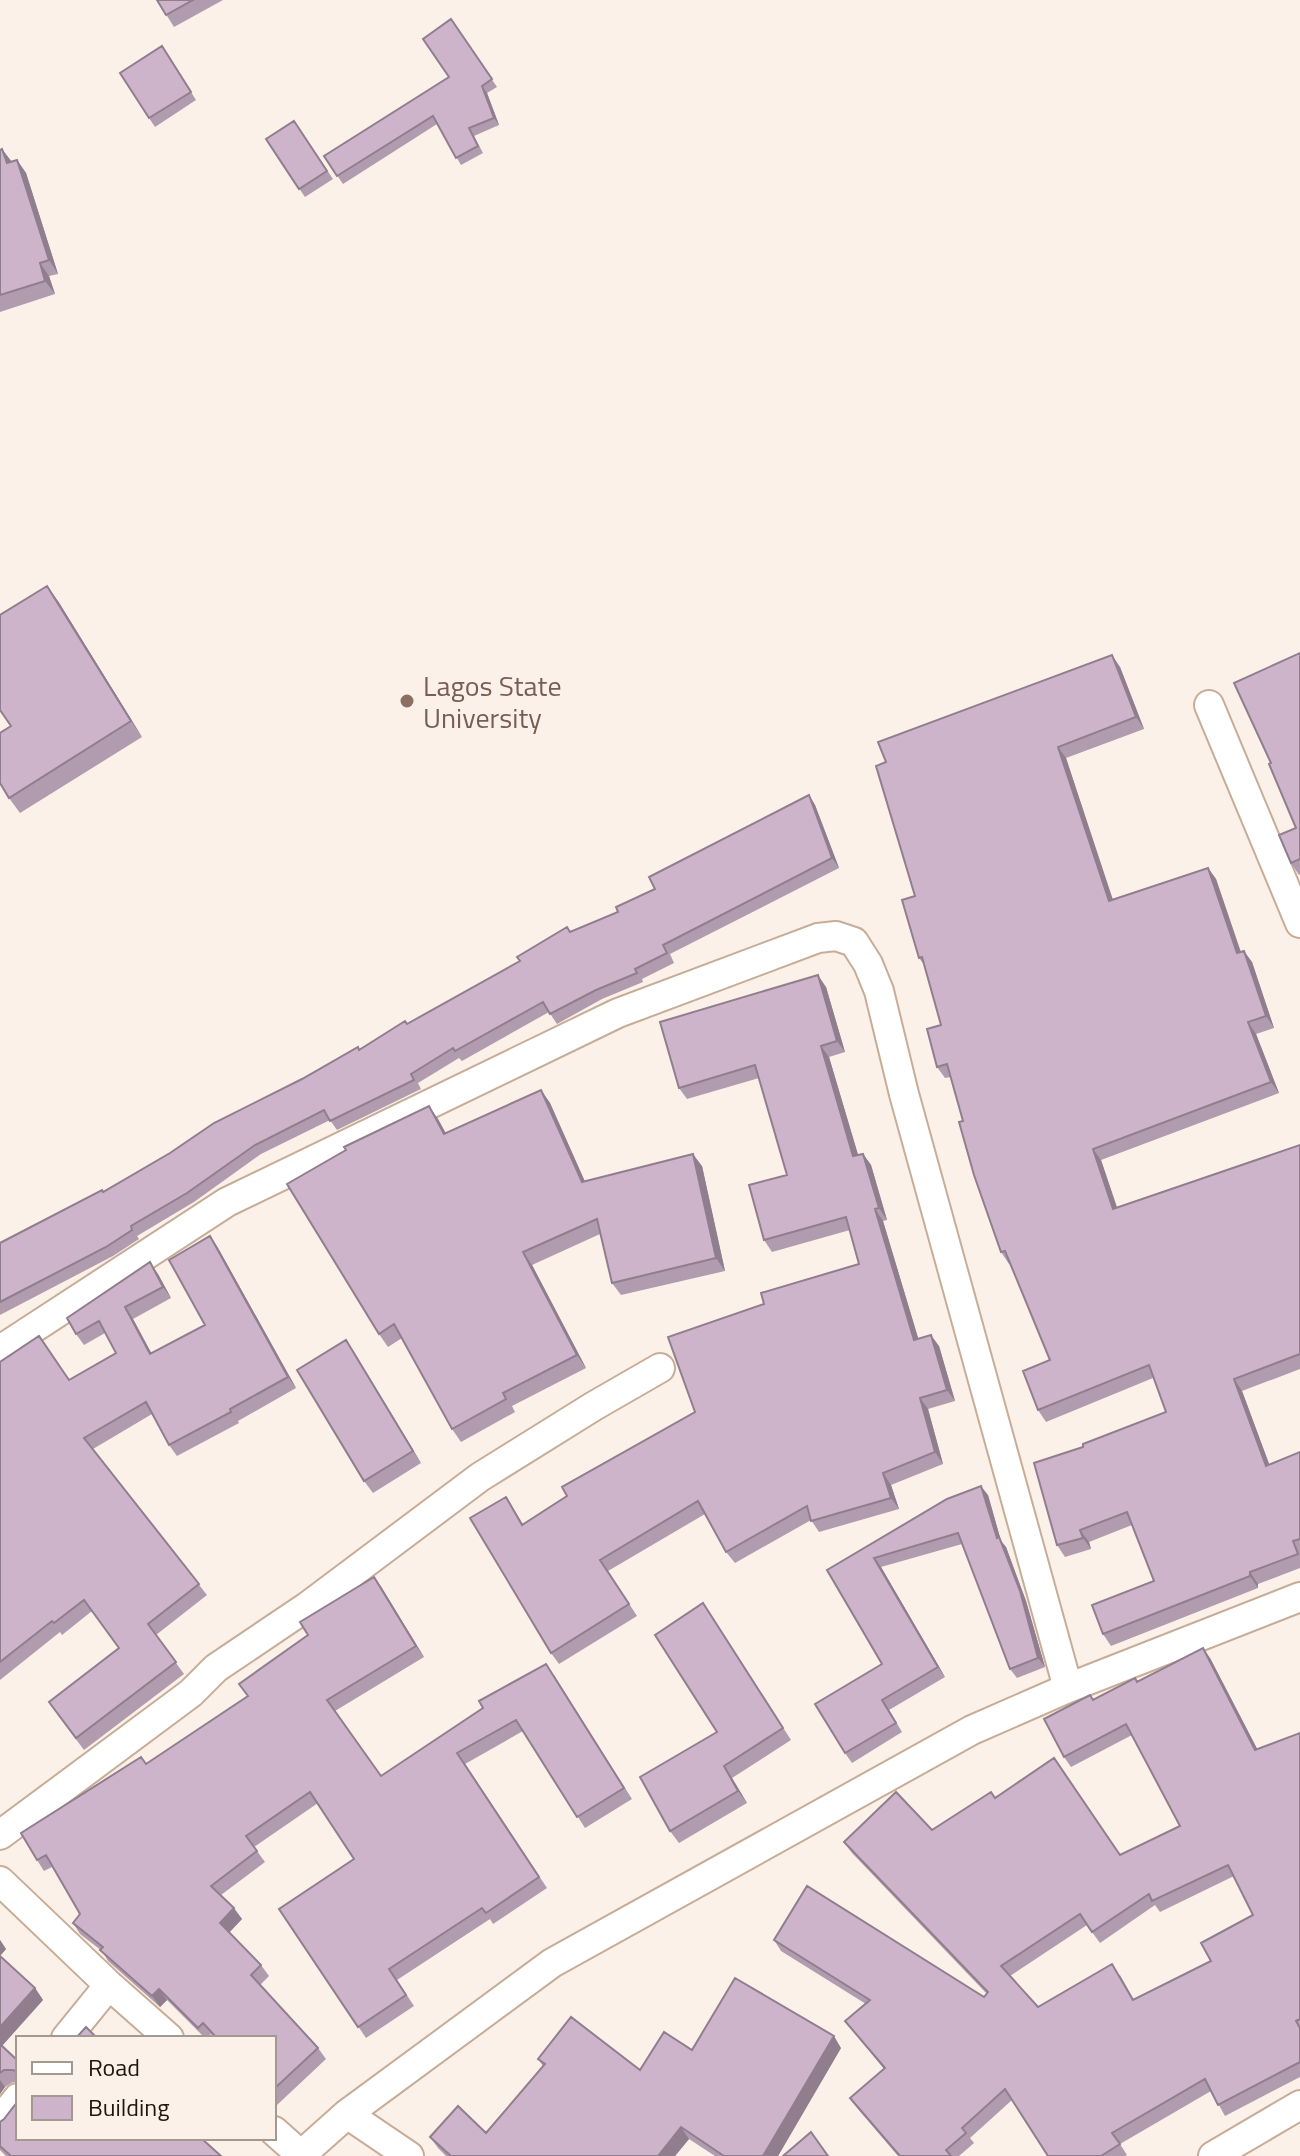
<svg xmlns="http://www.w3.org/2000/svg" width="1300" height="2156" font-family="'Titillium Web',sans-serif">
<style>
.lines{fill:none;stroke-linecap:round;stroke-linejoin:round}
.minor-casing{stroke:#c7ad98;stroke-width:32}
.minor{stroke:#fff;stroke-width:28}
.wall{fill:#b19baf;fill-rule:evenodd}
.shaded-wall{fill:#907e8e}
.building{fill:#ceb4cb;stroke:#907e8e;stroke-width:2;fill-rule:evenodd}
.education-dot{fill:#8d6e63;stroke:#fcf1e8;stroke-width:3}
.labels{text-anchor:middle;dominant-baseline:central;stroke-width:6;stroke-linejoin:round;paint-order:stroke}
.education-label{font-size:28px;fill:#785e54;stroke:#fcf1e8;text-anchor:start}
</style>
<rect width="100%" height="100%" fill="#fcf1e8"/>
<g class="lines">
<defs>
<path id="minor" d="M1209 705 1300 923
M0 1350 227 1202 618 1013 818 938 836 936 854 942 868 964 879 991 904 1094 1068 1688
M0 1835 191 1693 216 1668 308 1606 480 1477 594 1406 660 1368
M0 1881 109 1985 169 2038
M66 2038 109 1985
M347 2114 409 2156
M0 2120 18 2098
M274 2131 301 2155
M300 2156 347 2114 552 1963 972 1730 1068 1688 1300 1597
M1213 2156 1300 2105"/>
</defs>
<!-- minor casing -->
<use href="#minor" class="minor-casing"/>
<!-- minor -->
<use href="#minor" class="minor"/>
</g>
<!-- wall -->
<path class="wall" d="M157 0H223L174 27Z
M451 19 497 87 487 93 499 125 474 136 483 153 461 165 437 124 343 184 324 156 449 77Z
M162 46 196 100 155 127 149 118Z
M294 121 333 179 305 197 266 139Z
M2 149 11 162 17 160 26 173 58 274 49 276 55 294 0 312V150Z
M58 601 142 737 20 813 9 798 11 726 1 615Z
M1300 653V874L1299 875 1291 863 1296 828 1271 763Z
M1120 667 1144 729 1066 758 1112 899 1208 868 1216 879 1241 952 1252 962 1274 1028 1256 1034 1279 1093 1101 1160 1117 1207 1300 1145V1369L1242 1391 1269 1464 1300 1452V1568L1258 1584V1588L1111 1646 1103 1634 1154 1581 1132 1525 1089 1542 1091 1549 1065 1557 1057 1545 1083 1447 1166 1412 1153 1378 1046 1422 1038 1410 1050 1360 1010 1263 1009 1264 1001 1252 951 1077 945 1078 937 1067 941 1025 925 966 919 958 915 896Z
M809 795 815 805 839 868 670 954 674 963 642 979 643 982 602 999 557 1024 549 1012 462 1061 459 1058 418 1083 421 1089 337 1130 330 1120 261 1154 194 1202 137 1236 139 1239 113 1256 0 1315V1243L103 1192 302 1079 407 1024 571 932 618 912Z
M826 987 845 1052 829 1057 858 1155 863 1154 871 1165 887 1220 883 1221 918 1338 939 1346 955 1401 928 1409 943 1464 891 1485 899 1509 819 1532 811 1520 735 1563 726 1552 705 1514 608 1571 637 1616 559 1664 551 1653 506 1497 523 1524 695 1412 764 1304 859 1264 850 1230 772 1252 764 1240 787 1175 759 1078 687 1099 679 1088Z
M541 1090 550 1103 585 1182 702 1166 725 1271 621 1295 612 1283 600 1234 532 1265 586 1368 512 1406 515 1412 461 1442 452 1429 402 1338 388 1347 379 1334 438 1119 445 1133Z
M210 1236 218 1248 296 1388 238 1421 239 1423 177 1456 169 1445 152 1414 93 1449 207 1595 156 1635 184 1674 84 1750 57 1714 119 1648 92 1611 62 1635 60 1632 0 1680V1362L69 1380 116 1353 105 1333 84 1345 76 1334 158 1274 171 1298 133 1319 152 1354 205 1325Z
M346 1340 421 1463 373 1493 364 1481Z
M988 1495 1001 1541 1006 1547 1026 1601 1045 1667 1017 1678 1010 1669 962 1544 881 1567 945 1677 889 1710 902 1732 852 1763 845 1753 882 1664 827 1570Z
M374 1577 424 1657 335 1711 381 1776 554 1675 632 1799 585 1828 523 1731 465 1764 547 1888 493 1924 490 1919 397 1980 414 2006 366 2038 279 1909 354 1859 318 1803 254 1847 265 1862 221 1895 242 1919 229 1932 261 1965 269 1976 260 1985 318 2048 326 2059 277 2105 274 2102V2038H214L211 2034 205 2038 167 2000 160 2007 108 1961 102 1951 80 1934 73 1923 80 1914 52 1867 44 1871 37 1860 146 1764 248 1696 308 1635Z
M703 1603 791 1740 732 1778 747 1803 679 1843 670 1831 717 1732Z
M1210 1658 1257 1749 1300 1733V2077L1225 2116 1211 2091 1120 2144 1127 2155 1125 2156H1048L1012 2100 970 2138 974 2143 959 2156H898L858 2109 850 2098 884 2069 845 2021 866 2004 781 1951 774 1940 984 1997 987 1994 852 1853 844 1842 932 1830 995 1798 1120 1855 1180 1826 1132 1735 1071 1767 1064 1757 1090 1695 1094 1700 1138 1682ZM1234 1876 1253 1915 1211 1961 1134 2000 1120 1975 1038 2007 1010 1976 1087 1925 1100 1943 1155 1905 1160 1912Z
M0 1940 6 1949 0 1956 35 1988 43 2000 2 2046 18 2061V2082H13L5 2087 0 2094Z
M841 2048 778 2156H715L689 2139 675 2156H446L438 2148 430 2137 486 2133 543 2066 538 2059 640 2070 692 2050Z
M0 2122 221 2156H6L0 2150Z"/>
<!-- shaded-wall -->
<path class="shaded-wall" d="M482 86 487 93 499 125 494 118Z
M2 149 12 162 7 163Z
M17 160 26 173 58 274 49 260Z
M40 263 49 276 55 294 45 281Z
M47 586 58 601 142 737 131 721Z
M1112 655 1120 667 1144 729 1136 717Z
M1058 747 1066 758 1117 912 1109 901Z
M809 795 815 805 839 868 832 858Z
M1208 868 1216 879 1245 965 1237 953Z
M1244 951 1252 962 1274 1028 1266 1016Z
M818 975 826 987 845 1052 837 1041Z
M1248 1022 1256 1034 1279 1093 1271 1082Z
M821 1046 829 1057 862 1168 853 1156Z
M541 1090 550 1103 591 1195 582 1182Z
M429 1106 438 1119 453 1146 444 1134Z
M1093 1149 1101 1160 1121 1220 1113 1209Z
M693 1154 702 1166 725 1271 716 1258Z
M863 1154 871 1165 887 1220 879 1208Z
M875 1209 883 1221 922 1351 914 1340Z
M210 1236 218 1248 296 1388 288 1377Z
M523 1252 532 1265 586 1368 577 1355Z
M150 1262 158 1274 171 1298 163 1287Z
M125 1307 133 1319 158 1366 150 1354Z
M931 1335 939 1346 955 1401 947 1390Z
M346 1340 354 1352 421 1463 413 1451Z
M1234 1379 1242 1391 1274 1477 1266 1466Z
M920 1398 928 1409 943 1464 935 1452Z
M883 1473 891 1485 899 1509 891 1498Z
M981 1486 988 1495 1001 1541 1006 1547 1026 1601 1045 1667 1038 1658 997 1538Z
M1080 1530 1089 1542 1091 1549 1083 1538Z
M874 1558 881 1567 945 1677 938 1667Z
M1250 1572 1258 1584V1588L1250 1576Z
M374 1577 382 1588 424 1657 416 1646Z
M1203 1648 1210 1658 1263 1760 1255 1750Z
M724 1766 732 1778 747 1803 738 1791Z
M234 1908 242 1919 228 1934 220 1923Z
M0 1940 6 1949 0 1956Z
M35 1988 43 2000 0 2048V2027Z
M159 1989 167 2000 160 2007 152 1996Z
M834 2036 841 2048 778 2156H763Z
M0 2080 5 2087 0 2094Z
M681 2127 689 2139 675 2156H658Z"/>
<!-- building -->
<path class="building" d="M157 0H193L166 15Z
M451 19 492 79 482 86 494 118 469 128 478 146 456 158 433 116 337 176 324 156 449 77 423 39Z
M162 46 191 92 149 118 120 73Z
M294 121 327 171 299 189 266 139Z
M2 149 7 163 17 160 49 260 40 263 45 281 0 295V150Z
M47 586 131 721 9 798 0 783V733L11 726 0 710V615Z
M1300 653V859L1291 863 1279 835 1296 828 1269 764 1271 763 1234 683Z
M1112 655 1136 717 1058 747 1109 901 1208 868 1237 953 1244 951 1266 1016 1248 1022 1271 1082 1093 1149 1113 1209 1300 1145V1354L1234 1379 1266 1466 1300 1452V1539L1293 1541 1298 1554 1250 1572V1576L1103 1634 1092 1605 1154 1581 1127 1512 1080 1530 1083 1538 1057 1545 1034 1463 1083 1447V1444L1166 1412 1149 1365 1038 1410 1023 1371 1050 1360 1005 1251 1001 1252 974 1175 959 1122 963 1121 947 1064 937 1067 927 1029 941 1025 922 957 919 958 902 900 915 896 876 766 886 762 878 742Z
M809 795 832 858 663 945 667 953 635 969 637 973 596 990 550 1014 543 1002 455 1051 453 1048 411 1074 414 1080 330 1121 324 1110 255 1145 187 1193 131 1226 132 1230 106 1247 0 1302V1243L102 1190 103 1192 170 1153 214 1123 302 1079 358 1047 359 1050 405 1021 407 1024 520 961 517 957 567 927 570 932 618 912 616 907 655 889 649 877Z
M818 975 837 1041 821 1046 853 1156 863 1154 879 1208 875 1209 914 1340 931 1335 947 1390 920 1398 935 1452 883 1473 891 1498 811 1521 807 1506 726 1552 698 1501 600 1560 629 1604 551 1653 470 1518 506 1497 522 1525 567 1496 562 1487 695 1412 668 1337 764 1304 761 1293 859 1264 846 1217 764 1240 749 1185 787 1175 755 1065 679 1088 660 1022Z
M541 1090 582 1182 693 1154 716 1258 612 1283 597 1219 523 1252 577 1355 503 1393 506 1399 452 1429 394 1324 379 1334 287 1184 346 1150 344 1147 429 1106 444 1134Z
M210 1236 288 1377 230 1409 231 1412 169 1445 146 1402 84 1438 199 1584 148 1624 176 1662 76 1738 49 1702 119 1648 84 1600 54 1623 52 1621 0 1662V1362L39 1336 69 1380 116 1353 99 1321 76 1334 67 1318 150 1262 163 1287 125 1307 150 1354 205 1325 169 1260Z
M346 1340 413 1451 364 1481 297 1370Z
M981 1486 997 1538 999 1537 1020 1591 1038 1658 1010 1669 958 1533 874 1558 938 1667 882 1700 896 1723 845 1753 815 1704 882 1664 827 1570 947 1499Z
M374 1577 416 1646 327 1700 381 1776 483 1708 479 1701 546 1664 624 1788 577 1817 516 1720 457 1753 539 1877 486 1913 482 1908 389 1969 406 1995 358 2027 279 1909 354 1859 310 1792 246 1836 257 1851 211 1886 234 1908 220 1923 261 1965 251 1975 318 2048 274 2089V2038H217L203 2023 198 2028 159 1989 152 1996 100 1950 103 1947 73 1923 80 1914 46 1855 37 1860 21 1833 141 1757 146 1764 248 1696 239 1684 308 1635 300 1622Z
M703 1603 783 1728 724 1766 738 1791 670 1831 640 1777 717 1732 655 1635Z
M1203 1648 1255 1750 1300 1733V2019L1296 2021 1300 2028V2062L1218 2105 1205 2079 1112 2133 1120 2144 1101 2156H1048L1005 2089 962 2128 966 2133 946 2150 951 2156H900L850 2098 885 2068 845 2021 870 2000 774 1940 807 1886 984 1997 988 1992 844 1842 896 1792 932 1830 991 1792 995 1798 1054 1758 1120 1855 1180 1826 1126 1724 1064 1757 1044 1719 1090 1695 1093 1700 1135 1678 1137 1682ZM1228 1865 1253 1915 1201 1943 1211 1961 1133 2000 1112 1964 1038 2007 1001 1966 1080 1914 1092 1932 1149 1894 1152 1901Z
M0 1956 35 1988 0 2027Z
M735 1978 834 2036 763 2156H724L681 2127 658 2156H451L430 2137 458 2106 486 2133 545 2064 538 2059 571 2017 640 2070 664 2032 692 2050Z
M86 2027 97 2038H76Z
M0 2044 18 2061V2072L13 2070H4L0 2073Z
M18 2101V2138H201L221 2156H11L0 2146V2122L4 2119Z
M811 2132 828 2156H783Z"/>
<!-- markers -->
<circle class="education-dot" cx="407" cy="701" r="8"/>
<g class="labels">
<!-- education labels -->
<g class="education-label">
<text x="423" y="685">Lagos State<tspan x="423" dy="32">University</tspan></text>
</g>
</g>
<!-- legend -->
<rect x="16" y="2036" width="260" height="104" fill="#fcf1e8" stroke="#a49991" stroke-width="2"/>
<rect x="32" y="2062" width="40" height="12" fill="#ffffff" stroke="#a49991" stroke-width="2"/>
<text x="88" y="2076" font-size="24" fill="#1f160e">Road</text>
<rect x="32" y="2096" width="40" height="24" fill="#ceb4cb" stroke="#a49991" stroke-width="2"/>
<text x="88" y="2116" font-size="24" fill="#1f160e">Building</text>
</svg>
